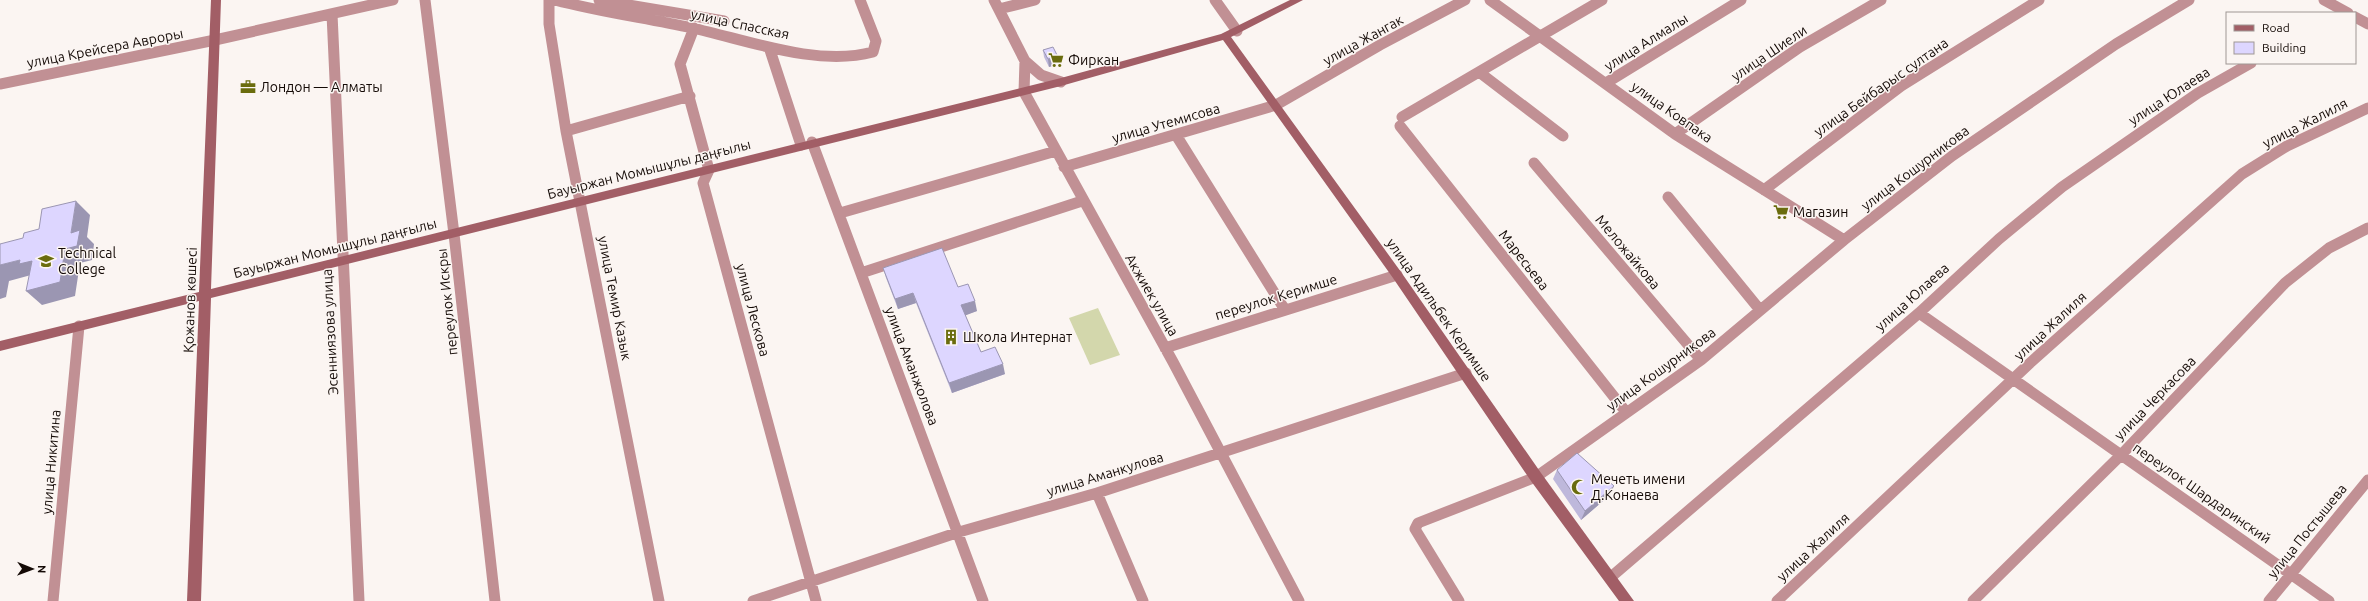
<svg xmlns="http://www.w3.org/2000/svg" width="2368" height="601" font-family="Ubuntu,sans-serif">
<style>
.green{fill:#d3d7ac}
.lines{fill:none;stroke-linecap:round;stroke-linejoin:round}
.street{stroke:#c19094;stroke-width:11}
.secondary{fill:#a25e66;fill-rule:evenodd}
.wall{fill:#beb8db}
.shaded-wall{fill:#9b96b2}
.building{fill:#ddd6ff;stroke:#9b96b2}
.labels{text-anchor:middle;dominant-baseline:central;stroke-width:3;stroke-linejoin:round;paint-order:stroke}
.street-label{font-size:14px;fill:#140a06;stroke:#fbf5f2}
.poi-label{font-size:14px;fill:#140a06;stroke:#fbf5f2;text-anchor:start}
</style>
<rect width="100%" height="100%" fill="#fbf5f2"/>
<!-- green -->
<path class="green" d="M1098 308 1120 355 1090 365 1069 318Z"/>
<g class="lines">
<!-- street -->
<path class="street" d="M425 0 454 234 495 601
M549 0V24L566 131 659 601
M555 0C600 12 646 18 692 28 747 40 817 67 873 52L876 41 860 0
M599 0 724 21
M994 0 1025 61 1024 92 1173 362 1299 601
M1215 0 1237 31
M1490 0 1675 134 1844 240
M2324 0 2348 13
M999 9 1035 0
M332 14 359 601
M2355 17 2368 24
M694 28 680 64 709 170 703 183 816 601
M769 47 801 145
M1025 61 1041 75 1061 82
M1479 72 1563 136
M1606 83 1741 0
M0 84 215 40 393 0
M1402 117 1602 0
M1400 126 1626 412
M566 131 690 96
M1675 134 1800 47 1881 0
M1176 135 1285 310
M812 142 983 601
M1534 163 1701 360
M1064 167 1276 105 1380 45 1465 0
M1764 190 1901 86 2039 0
M1668 197 1760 310
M840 213 1056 151
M861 273 1082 201
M1919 313 2329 601
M1165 348 1397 275
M1097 493 1143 601
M1611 577 1919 313 1999 239 2062 187 2198 93 2251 63
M53 601 79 326
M753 601 959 532 1097 493 1466 373
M1459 601 1415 529 1418 523 1536 477 1701 360 1844 240 1952 156 2116 44 2189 0
M1777 601 2030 363 2242 174 2287 146 2368 108
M1973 601 2121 455 2285 283 2329 248 2368 228
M2269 601 2368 480"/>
<!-- secondary -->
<path class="secondary" d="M211 0H221L211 289 1061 78 1221 34 1290 0H1303L1231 37 1401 272 1541 473 1634 601H1619L1531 481 1393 278 1223 40 1061 86 211 298 201 601H187L199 301 0 351V341L199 292Z"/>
</g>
<!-- wall -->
<path class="wall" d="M1043 50 1059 64 1049 67 1044 57Z
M883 268 958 287 977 311 965 315 981 352 1005 374 952 393 916 303 898 309 886 278Z
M1557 470 1610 495 1581 520 1553 479Z"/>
<!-- shaded-wall -->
<path class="shaded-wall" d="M1058 57 1059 64 1049 67 1048 59Z
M76 201 90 215 87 237 94 244 92 260 80 263 75 296 42 305 26 291 65 249 71 233Z
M20 260 32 261 31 275 9 281 6 297 0 299V265Z
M913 293 916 303 898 309 895 299Z
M975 301 977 311 964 316 961 305Z
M1003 364 1005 374 952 393 949 383Z
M1614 486 1610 495 1581 520 1585 511Z"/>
<!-- building -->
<path class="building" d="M1053 47 1058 57 1048 59 1043 50Z
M76 201 71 233 80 230 77 246 65 249 60 282 26 291 32 261 19 264 20 260 0 265V244L23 238 24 233 39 229 42 209Z
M942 248 958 287 968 284 975 301 961 305 981 352 995 347 1003 364 949 383 913 293 895 299 883 268Z
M1577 453 1614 486 1585 511 1557 470Z"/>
<!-- icons -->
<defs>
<symbol id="supermarket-bare" viewBox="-9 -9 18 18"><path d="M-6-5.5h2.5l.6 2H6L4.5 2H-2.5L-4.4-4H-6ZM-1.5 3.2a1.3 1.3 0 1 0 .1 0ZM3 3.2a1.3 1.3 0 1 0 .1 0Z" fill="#6a6c0d" stroke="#fbf5f2" stroke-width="2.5" paint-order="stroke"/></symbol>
<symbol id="office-bare" viewBox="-9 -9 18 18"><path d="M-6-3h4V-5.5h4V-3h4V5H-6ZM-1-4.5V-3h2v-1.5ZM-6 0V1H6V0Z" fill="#6a6c0d" stroke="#fbf5f2" stroke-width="2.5" paint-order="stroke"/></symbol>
<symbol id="university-bare" viewBox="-9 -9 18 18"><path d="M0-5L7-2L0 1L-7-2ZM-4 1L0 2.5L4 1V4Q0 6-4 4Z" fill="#6a6c0d" stroke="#fbf5f2" stroke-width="2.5" paint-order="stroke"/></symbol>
<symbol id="building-bare" viewBox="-9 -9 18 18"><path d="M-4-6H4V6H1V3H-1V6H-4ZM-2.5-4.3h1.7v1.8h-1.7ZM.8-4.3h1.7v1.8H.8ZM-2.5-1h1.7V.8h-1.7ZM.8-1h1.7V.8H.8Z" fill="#6a6c0d" stroke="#fbf5f2" stroke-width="2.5" paint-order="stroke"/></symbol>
<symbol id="mosque-bare" viewBox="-9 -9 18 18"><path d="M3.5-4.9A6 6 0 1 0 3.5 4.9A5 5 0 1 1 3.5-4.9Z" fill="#6a6c0d" stroke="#fbf5f2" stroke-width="2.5" paint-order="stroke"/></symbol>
</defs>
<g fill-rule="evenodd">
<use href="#supermarket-bare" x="1045" y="49" width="22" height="22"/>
<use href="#office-bare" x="237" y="76" width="22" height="22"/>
<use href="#supermarket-bare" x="1770" y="201" width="22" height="22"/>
<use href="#university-bare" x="35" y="250" width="22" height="22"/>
<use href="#building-bare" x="940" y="326" width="22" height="22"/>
<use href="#mosque-bare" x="1568" y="476" width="22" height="22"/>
</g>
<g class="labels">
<!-- street labels -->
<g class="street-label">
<text transform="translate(740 24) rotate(12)">улица Спасская</text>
<text transform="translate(1363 40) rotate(-29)">улица Жангак</text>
<text transform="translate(1646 42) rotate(-32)">улица Алмалы</text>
<text transform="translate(105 48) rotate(-11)">улица Крейсера Авроры</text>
<text transform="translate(1769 53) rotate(-34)">улица Шиели</text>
<text transform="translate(1881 87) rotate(-35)">улица Бейбарыс султана</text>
<text transform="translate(2169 96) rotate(-33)">улица Юлаева</text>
<text transform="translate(1672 112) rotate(35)">улица Ковпака</text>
<text transform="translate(1166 123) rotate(-16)">улица Утемисова</text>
<text transform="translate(2305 123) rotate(-27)">улица Жалиля</text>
<text transform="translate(1915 168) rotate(-37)">улица Кошурникова</text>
<text transform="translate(649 169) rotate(-14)">Бауыржан Момышұлы даңғылы</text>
<text transform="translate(335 248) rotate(-14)">Бауыржан Момышұлы даңғылы</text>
<text transform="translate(1628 252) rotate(50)">Меложайкова</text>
<text transform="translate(1524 260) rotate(52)">Маресьева</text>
<text transform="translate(1152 295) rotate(60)">Акжиек улица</text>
<text transform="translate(1276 297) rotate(-17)">переулок Керимше</text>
<text transform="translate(1912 297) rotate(-42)">улица Юлаева</text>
<text transform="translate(615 298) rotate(79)">улица Темир Казык</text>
<text transform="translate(190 300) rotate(-88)">Қожанов көшесі</text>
<text transform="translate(447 302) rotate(-96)">переулок Искры</text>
<text transform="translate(753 310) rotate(75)">улица Лескова</text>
<text transform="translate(1439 310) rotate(55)">улица Адильбек Керимше</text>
<text transform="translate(2050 326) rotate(-43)">улица Жалиля</text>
<text transform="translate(330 332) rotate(-93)">Эсенниязова улица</text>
<text transform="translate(912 366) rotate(69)">улица Аманжолова</text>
<text transform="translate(1661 369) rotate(-36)">улица Кошурникова</text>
<text transform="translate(2155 398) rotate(-46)">улица Черкасова</text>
<text transform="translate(51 462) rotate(-85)">улица Никитина</text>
<text transform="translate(1105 474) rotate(-17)">улица Аманкулова</text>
<text transform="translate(2202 493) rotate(35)">переулок Шардаринский</text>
<text transform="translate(2307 531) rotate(-51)">улица Постышева</text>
<text transform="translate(1813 547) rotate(-43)">улица Жалиля</text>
</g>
<!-- poi labels -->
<g class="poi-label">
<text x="1068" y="60">Фиркан</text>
<text x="260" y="87">Лондон — Алматы</text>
<text x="1793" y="212">Магазин</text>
<text x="58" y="253">Technical<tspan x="58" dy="16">College</tspan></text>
<text x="963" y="337">Школа Интернат</text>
<text x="1591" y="479">Мечеть имени<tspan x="1591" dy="16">Д.Конаева</tspan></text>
</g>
</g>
<!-- legend -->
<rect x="2226" y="12" width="130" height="52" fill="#fbf5f2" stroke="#9f9794"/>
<rect x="2234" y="25" width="20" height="6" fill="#a25e66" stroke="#9f9794"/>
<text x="2262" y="32" font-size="12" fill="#140a06">Road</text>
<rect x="2234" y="42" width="20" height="12" fill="#ddd6ff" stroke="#9f9794"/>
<text x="2262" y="52" font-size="12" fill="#140a06">Building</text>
<!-- north arrow -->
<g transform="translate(32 569) rotate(91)" stroke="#fbf5f2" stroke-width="3" paint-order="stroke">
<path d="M0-3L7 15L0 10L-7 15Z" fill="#140a06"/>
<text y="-6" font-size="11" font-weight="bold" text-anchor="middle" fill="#140a06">N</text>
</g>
</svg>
